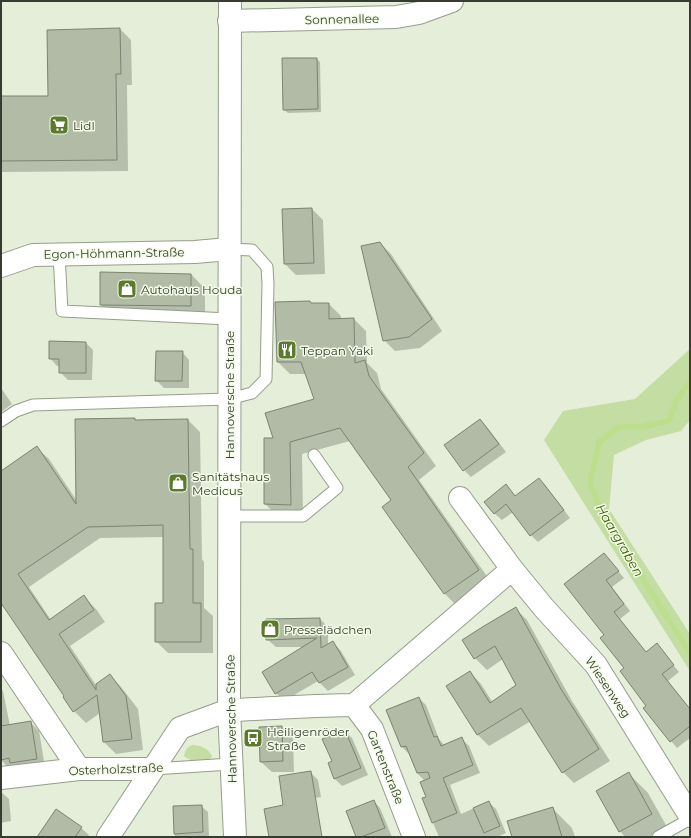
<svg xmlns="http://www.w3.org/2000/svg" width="691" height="838" font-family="Montserrat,sans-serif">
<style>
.green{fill:#c4dda2}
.shadow{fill:#0003}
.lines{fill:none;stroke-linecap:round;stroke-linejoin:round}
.stream{stroke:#bcde8d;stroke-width:5.5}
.building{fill:#b1bba6;stroke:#7b8470}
.lane-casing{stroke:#959e8a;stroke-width:13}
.street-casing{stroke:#959e8a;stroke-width:24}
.secondary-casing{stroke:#959e8a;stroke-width:24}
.lane{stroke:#fff;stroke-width:11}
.street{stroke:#fff;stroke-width:22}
.secondary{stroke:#fff;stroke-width:22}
.labels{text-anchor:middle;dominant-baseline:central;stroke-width:3;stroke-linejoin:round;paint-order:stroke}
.street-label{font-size:12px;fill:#373b32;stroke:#f2fce6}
.poi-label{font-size:12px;fill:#373b32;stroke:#f2fce6;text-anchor:start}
.water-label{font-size:13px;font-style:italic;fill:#415d00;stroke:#f2fce6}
</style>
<rect width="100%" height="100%" fill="#e4eed8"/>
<!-- green -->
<path class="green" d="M690 349V420L681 431 646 440 614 455 609 509 690 634V671L544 440 563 411 635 399Z
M193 745C202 746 208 748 212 756 207 767 192 762 184 756 185 750 187 747 193 745Z"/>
<!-- shadow -->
<path class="shadow" d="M120 29 131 40 132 85H127L128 171 1 172V97H49Z
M317 59 320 62 321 112 288 113 284 110Z
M312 209 323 220 325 274 296 275 285 264Z
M380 243 391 254 442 331 420 348 395 351 384 340Z
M191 274 205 289V320L115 319 101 305Z
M312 304H329L341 316V319H354L366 331 367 363 377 373 381 389 436 466 419 480 491 582 457 606 445 594 384 507 392 501 350 441 302 454 303 516H278L265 504 274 439 315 399 306 374H290L278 362Z
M86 343 93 350 92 380H68L60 372V366H57L50 358Z
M182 352 189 360V388H164L156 380Z
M1 388 12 404 1 412Z
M135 419 137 421 188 420 200 432 202 559 204 562V608L213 616V653H168L156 641 164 604V537L100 538 29 587 51 620 84 597 96 609 105 622 70 646 96 685 110 675 121 687 138 709 143 750 116 754 104 742 100 713 86 723 74 711 65 697 1 601V472L37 448 49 459 77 501Z
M480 420 487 427 506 452 471 477 464 470Z
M539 479 546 486 570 518 538 542 531 535 513 512 502 520 494 513 506 486 516 497Z
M604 554 624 578 612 587 630 611 620 619 646 653 657 645 679 672 668 681 690 709V738L677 748 644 709 647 706 605 636Z
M516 609 527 620 572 701 610 761 574 783 563 772 531 721 489 746 478 735 448 686 470 672 481 684 493 703 518 686 503 659 487 670 475 658 463 640Z
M320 619 328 627V645L333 642 341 651 355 675 328 691 318 681 284 701 276 693 306 647H276L267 639V620Z
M1 689 3 691 10 726 30 722 39 731 45 767 9 768 1 760Z
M419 698 426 705 439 739 445 746 461 738 469 746 480 773 450 785 461 814 488 802 496 809 506 833 497 837H439L423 799 427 797 425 781 417 773 409 754 402 747 388 710Z
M282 727 293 738 294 772H272L261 762Z
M345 731 352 738 368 775 342 786 335 779 329 764 333 762Z
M310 772 318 780 321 797 290 802Z
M629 774 648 793 671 834 665 837H625L620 831Z
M1 792 9 799 11 821 1 823Z
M374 801 380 808 392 837H358Z
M201 806 208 812 209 837H175L174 807Z
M552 808 572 828 575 837H513Z
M81 828 89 835 87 837H39Z"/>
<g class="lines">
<!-- stream -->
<path class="stream" d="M690 381 676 401 669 421 641 427H619L599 442 590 483 604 518 690 653"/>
</g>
<!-- building -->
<path class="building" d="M120 28 121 74H116L117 160 1 161V96H48L47 30Z
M282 58H317L318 109 283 110Z
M312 208 314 263 284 264 282 209Z
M380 242 432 319 409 337 383 341 361 246Z
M100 272 191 274V306L100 305Z
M310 301 311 303H329V319L354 318 355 363 365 360 369 376 424 453 408 467 479 570 444 594 382 507 391 500 340 428 290 442 291 505 264 504V438H273L265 413 314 399 301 362H277L275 302Z
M49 341 86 342V373H59V359H49Z
M156 351H183L182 381H155Z
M135 418V420L188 419 190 549H193V603H201V642H155V603H163V525L88 527 18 574 49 620 84 595 94 610 59 634 96 690V684L110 674 126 696 132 739 103 742 97 695 73 712 63 697 64 696 1 603V471L37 446 76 504 75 419Z
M480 419 499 444 463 471 444 445Z
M539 478 564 510 530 536 506 504 494 514 484 502 506 484 515 496Z
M604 553 619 571 606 580 624 604 614 612 646 652 657 643 674 665 662 674 690 709V726L670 742 643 708 646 706 620 671 624 668 600 638 604 635 564 584Z
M516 607 561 689 599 749 562 773 521 708 477 735 446 686 470 671 490 703 516 685 495 646 474 659 462 640 484 626Z
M320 618 321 648 333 641 348 667 319 683 312 672 275 694 262 672 317 638 266 640V619Z
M419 697 434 737 437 736 441 746 462 737 473 765 443 778 457 813 432 823 422 798 426 797 420 782 430 778 428 772 417 773 406 746 401 747 386 710Z
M31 721 37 759 10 763 9 758 1 760V726Z
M282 726 283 761 260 762 259 727Z
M345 730 361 768 334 779 328 763 332 761 322 739Z
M311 771 322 837H269L264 809 283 805 279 776Z
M629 772 652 814 619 832 596 791Z
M374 800 385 828 361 837H356L346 811Z
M489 801 500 826 484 833 473 808Z
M202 805 203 832 174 834 173 806Z
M553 807 562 837H512L507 821Z
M56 809 82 827 75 837H37Z"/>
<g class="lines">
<defs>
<path id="lane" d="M59 254 62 311 229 319
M1 421 16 411 33 405 229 399 252 393 266 379 268 284 267 267 252 250 229 249
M229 516H303L337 488 314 455
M153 769 231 764
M658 837 690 819"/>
<path id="street" d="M229 21 396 17 419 13 452 1
M1 266 33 255 195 252 229 249
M460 498 512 569 544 608 596 665 690 816
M1 653 79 769
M354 705 512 569
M229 710C271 709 313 705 354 705L372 729 414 837
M1 778 79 769H152"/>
<path id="secondary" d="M230 1 229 710 235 837
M108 837 180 728 229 710"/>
</defs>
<!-- lane casing -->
<use href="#lane" class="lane-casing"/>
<!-- street casing -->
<use href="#street" class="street-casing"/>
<!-- secondary casing -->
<use href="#secondary" class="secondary-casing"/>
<!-- lane -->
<use href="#lane" class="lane"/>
<!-- street -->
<use href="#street" class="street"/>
<!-- secondary -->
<use href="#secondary" class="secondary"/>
</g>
<!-- icons -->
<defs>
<symbol id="supermarket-square" viewBox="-11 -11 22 22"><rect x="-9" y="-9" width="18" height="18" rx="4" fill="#5d792e" stroke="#f2fce6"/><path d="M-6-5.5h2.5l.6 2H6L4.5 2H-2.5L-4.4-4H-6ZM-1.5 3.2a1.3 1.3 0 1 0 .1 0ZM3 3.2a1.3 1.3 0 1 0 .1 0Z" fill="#fff"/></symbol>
<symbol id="shop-square" viewBox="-11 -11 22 22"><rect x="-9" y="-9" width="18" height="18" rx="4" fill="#5d792e" stroke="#f2fce6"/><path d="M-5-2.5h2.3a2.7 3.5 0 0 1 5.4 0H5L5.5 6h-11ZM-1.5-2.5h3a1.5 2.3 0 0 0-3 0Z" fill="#fff"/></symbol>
<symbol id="restaurant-square" viewBox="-11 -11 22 22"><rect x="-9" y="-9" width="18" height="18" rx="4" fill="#5d792e" stroke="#f2fce6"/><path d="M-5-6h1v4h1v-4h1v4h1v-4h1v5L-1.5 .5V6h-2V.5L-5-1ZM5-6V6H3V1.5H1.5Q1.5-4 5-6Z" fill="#fff"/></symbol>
<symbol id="bus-square" viewBox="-11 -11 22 22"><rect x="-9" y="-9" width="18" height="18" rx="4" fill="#5d792e" stroke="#f2fce6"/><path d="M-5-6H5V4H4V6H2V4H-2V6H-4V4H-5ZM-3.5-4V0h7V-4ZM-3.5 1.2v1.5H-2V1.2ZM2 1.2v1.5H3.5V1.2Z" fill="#fff"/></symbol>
</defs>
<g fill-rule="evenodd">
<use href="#supermarket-square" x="48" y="114" width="22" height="22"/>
<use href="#shop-square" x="116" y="278" width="22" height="22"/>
<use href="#restaurant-square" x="276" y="339" width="22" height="22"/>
<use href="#shop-square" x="167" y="472" width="22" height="22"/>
<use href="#shop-square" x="259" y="618" width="22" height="22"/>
<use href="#bus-square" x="242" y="727" width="22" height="22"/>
</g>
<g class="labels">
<!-- street labels -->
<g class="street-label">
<text transform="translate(342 19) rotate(-1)">Sonnenallee</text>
<text transform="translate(114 253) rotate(-1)">Egon-Höhmann-Straße</text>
<text transform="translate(229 395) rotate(-90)">Hannoversche Straße</text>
<text transform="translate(608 687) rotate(56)">Wiesenweg</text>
<text transform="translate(231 719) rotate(-91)">Hannoversche Straße</text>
<text transform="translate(386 767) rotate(68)">Gartenstraße</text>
<text transform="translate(116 769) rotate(-2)">Osterholzstraße</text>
</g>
<!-- poi labels -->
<g class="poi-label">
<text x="73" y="125">Lidl</text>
<text x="141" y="289">Autohaus Houda</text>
<text x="301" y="350">Teppan Yaki</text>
<text x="192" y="476">Sanitätshaus<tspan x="192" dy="14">Medicus</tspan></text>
<text x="284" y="629">Presselädchen</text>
<text x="267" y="731">Heiligenröder<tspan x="267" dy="14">Straße</tspan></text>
</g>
<!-- water labels -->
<g class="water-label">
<text transform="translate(620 540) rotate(60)">Haargraben</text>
</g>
</g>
<!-- border -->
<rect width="691" height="838" fill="none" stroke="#373b32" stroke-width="4"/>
</svg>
